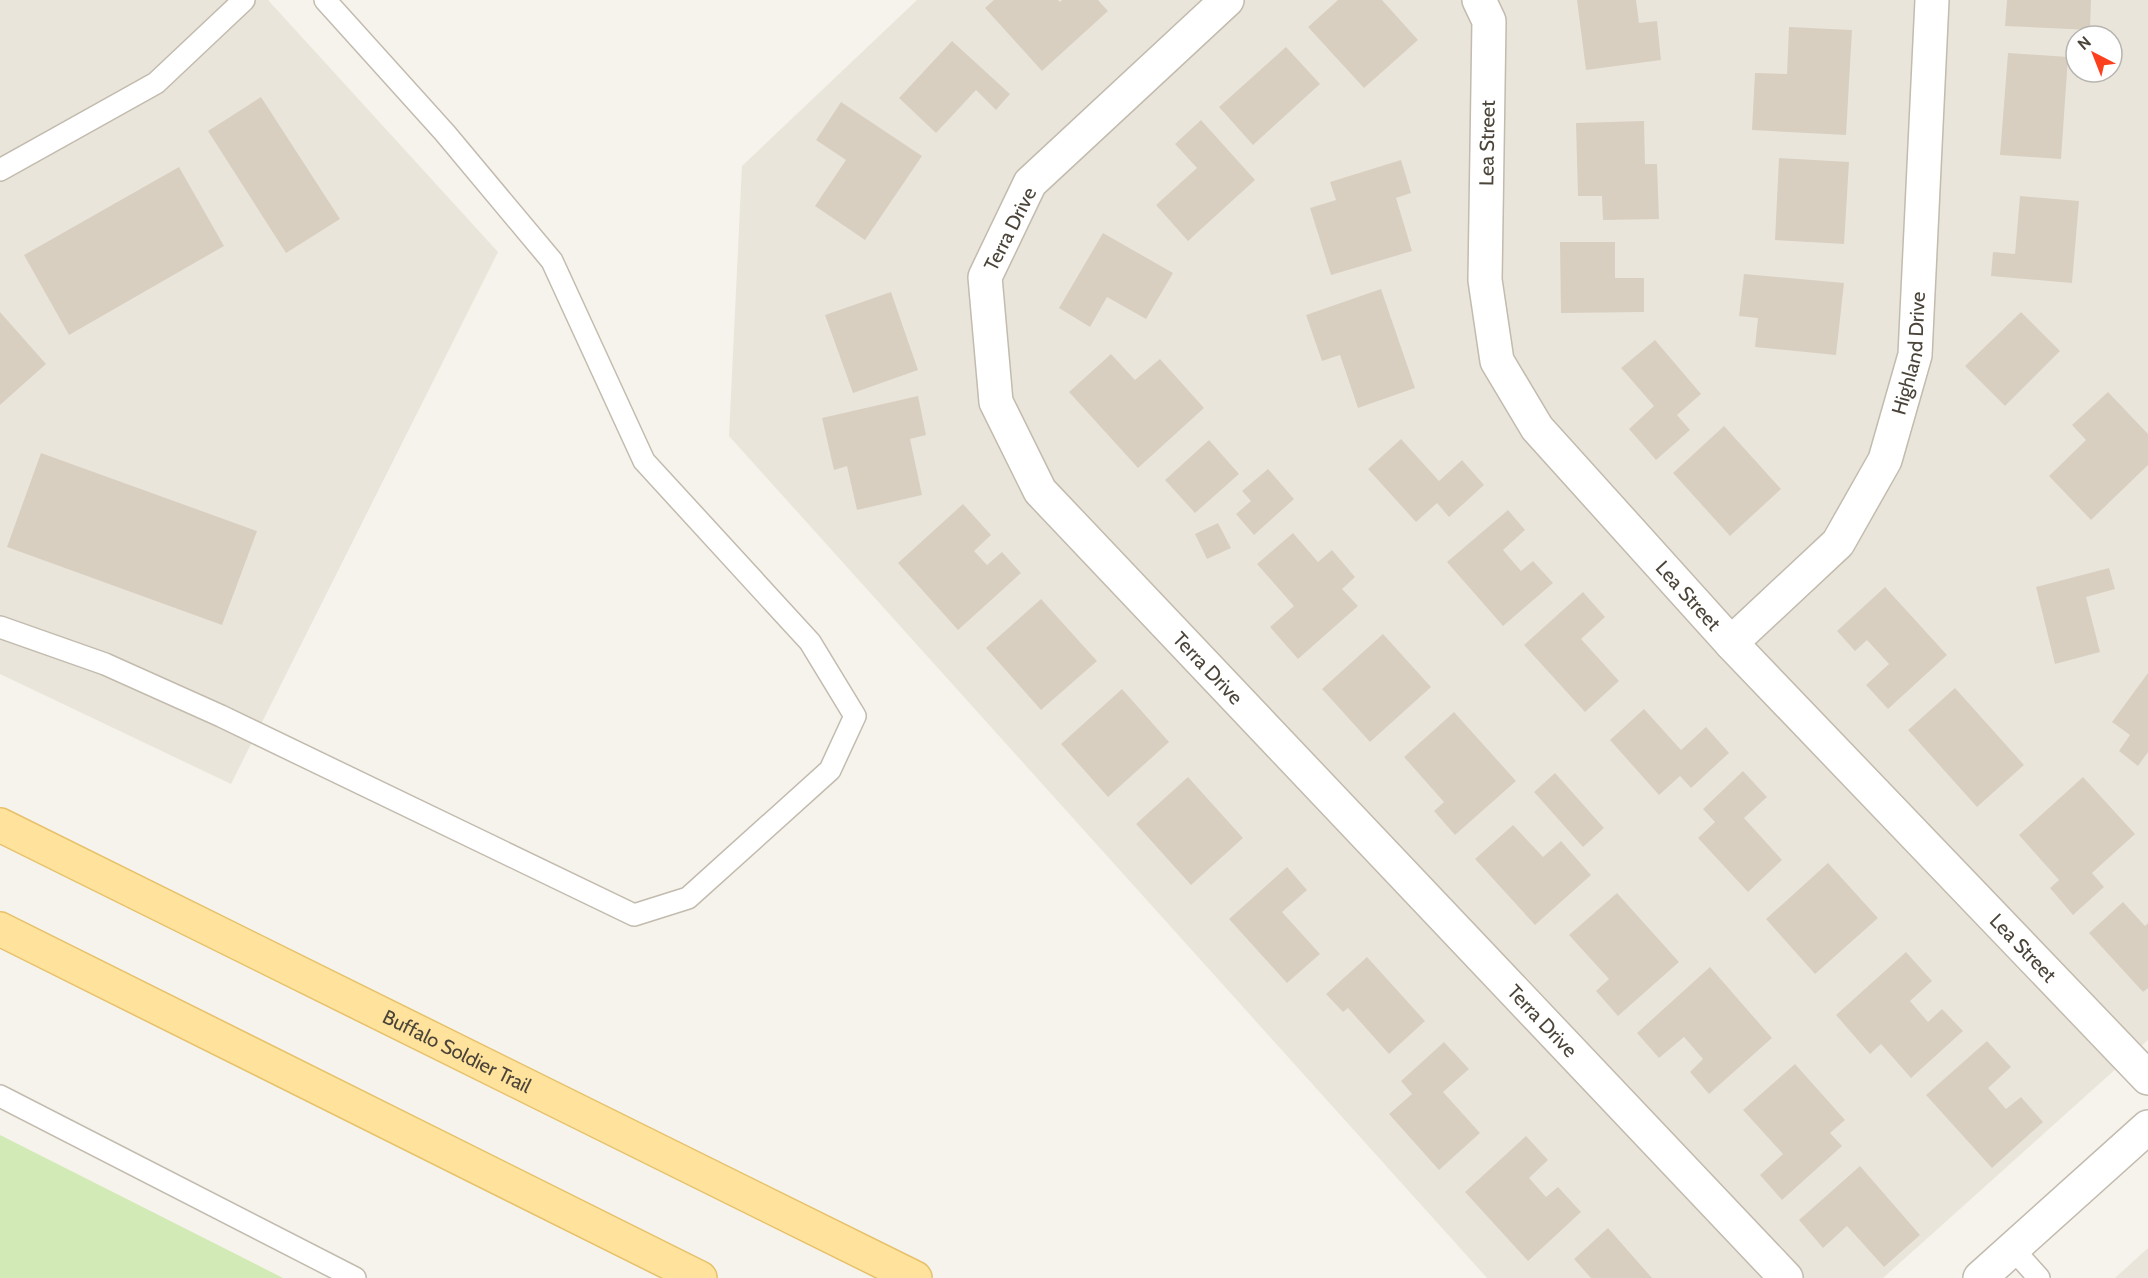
<svg xmlns="http://www.w3.org/2000/svg" width="2148" height="1278" font-family="Cabin,sans-serif">
<style>
.residential{fill:#eae5da;fill-rule:evenodd}
.green{fill:#d2eab5}
.building{fill:#d8cfc1}
.lines{fill:none;stroke-linecap:round;stroke-linejoin:round}
.lane-casing{stroke:#c2bbae;stroke-width:24}
.street-casing{stroke:#c2bbae;stroke-width:36}
.primary-casing{stroke:#e6c16a;stroke-width:36}
.lane{stroke:#fff;stroke-width:21}
.street{stroke:#fff;stroke-width:33}
.primary{stroke:#ffe39c;stroke-width:33}
.labels{text-anchor:middle;dominant-baseline:central;stroke-width:4.5;stroke-linejoin:round;paint-order:stroke}
.street-label{font-size:20px;fill:#4b4439;stroke:#fff}
</style>
<rect width="100%" height="100%" fill="#f6f3ec"/>
<!-- residential -->
<path class="residential" d="M0 0H268L498 252 231 784 0 674Z
M917 0H2148V1040L1883 1278H1487L729 436 742 166ZM2076 36H2112V72H2076Z
M2148 1248V1278H2115Z"/>
<!-- green -->
<path class="green" d="M0 1135 283 1278H0Z"/>
<!-- building -->
<path class="building" d="M994 0H1058L1060 2 1062 0H1098L1108 11 1042 71 985 8Z
M1338 0H1382L1418 40 1364 88 1308 27Z
M1577 0H1636L1639 23 1657 21 1661 60 1586 70Z
M2007 0H2091L2090 30 2005 26Z
M1789 27 1852 30 1846 135 1752 130 1755 73 1787 74Z
M952 41 1010 94 996 110 976 90 936 133 899 98Z
M1286 47 1320 84 1253 145 1219 107Z
M2008 53 2068 57 2061 159 2000 155Z
M261 97 340 219 286 253 208 131Z
M841 102 922 156 865 240 815 206 846 160 816 140Z
M1201 120 1255 180 1188 241 1156 205 1197 168 1175 144Z
M1644 121 1645 164H1657L1659 219 1603 220 1602 196H1578L1576 123Z
M1779 158 1849 162 1844 244 1775 240Z
M1401 160 1411 193 1396 198 1412 251 1331 275 1310 208 1336 200 1330 182Z
M179 167 224 246 69 335 24 255Z
M2020 196 2079 201 2072 283 1991 276 1993 252 2015 254Z
M1103 233 1173 273 1146 319 1107 297 1090 327 1059 308Z
M1560 242H1615V278H1644V312L1561 313Z
M1744 274 1844 283 1836 355 1755 347 1758 318 1739 316Z
M1381 289 1415 388 1358 408 1340 355 1322 361 1306 315Z
M891 292 918 370 853 393 825 315Z
M0 312 46 364 0 405Z
M2021 312 2060 351 2005 406 1965 366Z
M1655 340 1701 394 1677 415 1690 430 1656 460 1629 429 1654 406 1621 368Z
M1111 354 1135 380 1160 359 1204 408 1138 468 1069 392Z
M2108 392 2148 434V465L2091 520 2049 476 2086 440 2072 425Z
M918 396 926 435 910 439 922 495 857 510 847 466 834 470 822 418Z
M1724 426 1781 489 1730 536 1673 473Z
M1401 439 1439 481 1462 460 1484 485 1449 517 1437 503 1416 522 1368 469Z
M1209 440 1239 474 1195 513 1165 480Z
M41 453 257 531 222 625 7 547Z
M1268 469 1294 499 1254 535 1236 514 1251 501 1242 491Z
M963 504 991 535 974 551 987 565 1002 552 1021 573 958 630 898 563Z
M1508 510 1525 530 1503 550 1521 571 1533 561 1553 583 1503 626 1447 562Z
M1218 523 1231 548 1207 559 1195 534Z
M1293 533 1318 562 1332 550 1355 577 1342 589 1358 606 1298 659 1270 627 1294 606 1257 564Z
M2109 568 2115 589 2086 597 2100 652 2055 664 2036 587Z
M1885 587 1947 655 1888 709 1866 685 1889 664 1867 640 1855 651 1837 631Z
M1583 592 1605 617 1581 639 1619 681 1585 712 1524 645Z
M1041 599 1097 661 1041 710 986 648Z
M1383 634 1431 687 1370 742 1322 689Z
M2148 673V752L2138 766 2119 751 2130 735 2112 722Z
M1955 688 2024 765 1977 807 1908 730Z
M1122 689 1169 742 1108 797 1061 744Z
M1644 709 1681 750 1706 727 1729 753 1691 788 1680 776 1659 795 1610 740Z
M1454 712 1516 781 1455 835 1434 811 1444 802 1404 757Z
M1743 771 1767 797 1744 818 1782 860 1748 892 1698 838 1715 822 1703 809Z
M1555 773 1604 828 1583 847 1534 792Z
M1188 777 1243 838 1191 885 1136 824Z
M2083 777 2135 834 2092 873 2104 887 2073 915 2050 888 2059 880 2019 835Z
M1513 825 1543 857 1561 841 1591 875 1535 925 1475 859Z
M1828 863 1878 918 1815 974 1766 919Z
M1287 867 1307 890 1282 912 1320 954 1287 983 1229 919Z
M1617 893 1679 962 1618 1016 1596 991 1609 979 1569 935Z
M2123 902 2145 926 2148 923V988L2143 992 2089 933Z
M1906 952 1932 981 1910 1001 1928 1022 1942 1009 1963 1031 1911 1078 1881 1044 1870 1054 1836 1015Z
M1367 957 1425 1021 1389 1054 1348 1008 1343 1012 1326 994Z
M1710 967 1772 1038 1709 1094 1690 1072 1703 1059 1684 1037 1659 1058 1637 1033Z
M1987 1041 2011 1067 1988 1088 2006 1109 2021 1097 2043 1122 1992 1168 1926 1095Z
M1444 1042 1469 1069 1443 1092 1480 1133 1439 1170 1389 1114 1412 1094 1401 1081Z
M1795 1064 1845 1120 1830 1133 1842 1146 1782 1200 1760 1175 1783 1154 1743 1110Z
M1526 1136 1548 1160 1529 1178 1546 1197 1558 1187 1581 1212 1528 1261 1465 1192Z
M1860 1166 1920 1235 1884 1267 1847 1226 1823 1248 1799 1220Z
M1608 1228 1652 1278H1591L1574 1259Z"/>
<g class="lines">
<defs>
<path id="lane" d="M0 170 156 83 244 0
M0 627 105 664 221 716 634 915 688 898 830 770 855 716 810 642 644 461 552 261 445 133 325 0
M0 1096 355 1278
M2013 1249 2039 1278"/>
<g id="street">
<path id="s1" d="M1227 0 1030 183 985 277 996 402 1040 491 1786 1278"/>
<path id="s2" d="M1479 0 1489 21 1485 280 1497 361 1537 428 1731 643 2148 1078"/>
<path id="s3" d="M1731 643 1838 543 1885 460 1915 355 1932 0"/>
<path d="M1980 1278 2148 1127"/>
</g>
<g id="primary">
<path id="s4" d="M0 825 915 1278"/>
<path d="M0 929 700 1278"/>
</g>
</defs>
<!-- lane casing -->
<use href="#lane" class="lane-casing"/>
<!-- street casing -->
<use href="#street" class="street-casing"/>
<!-- primary casing -->
<use href="#primary" class="primary-casing"/>
<!-- lane -->
<use href="#lane" class="lane"/>
<!-- street -->
<use href="#street" class="street"/>
<!-- primary -->
<use href="#primary" class="primary"/>
</g>
<g class="labels">
<!-- street labels -->
<g class="street-label">
<text transform="translate(1487 143) rotate(-89)">Lea Street</text>
<text transform="translate(1010 229) rotate(-63)">Terra Drive</text>
<text stroke="none"><textPath href="#s3" startOffset="352">Highland Drive</textPath></text>
<text stroke="none"><textPath href="#s2" startOffset="668">Lea Street</textPath></text>
<text stroke="none"><textPath href="#s1" startOffset="842">Terra Drive</textPath></text>
<text stroke="none"><textPath href="#s2" startOffset="1154">Lea Street</textPath></text>
<text stroke="none"><textPath href="#s1" startOffset="1328">Terra Drive</textPath></text>
<text stroke="none"><textPath href="#s4" startOffset="510">Buffalo Soldier Trail</textPath></text>
</g>
</g>
<!-- north arrow -->
<g transform="translate(2094 54) rotate(318)"><circle r="28" fill="#ffffff" stroke="#b7b4b0" stroke-width="1.5"/>
<path d="M0-4.5L10 22L0 15L-10 22Z" fill="#fc3f1d"/>
<text y="-9" font-size="16" font-weight="bold" text-anchor="middle" fill="#4b4439">N</text>
</g>
</svg>
